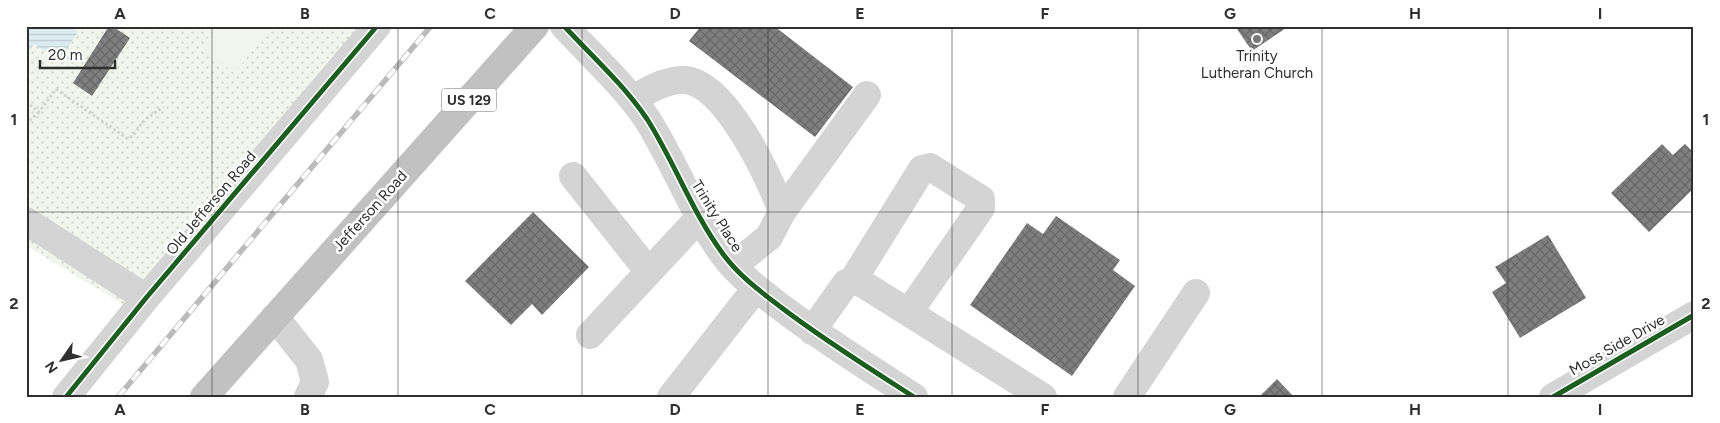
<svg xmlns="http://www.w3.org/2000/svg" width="1720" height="423" font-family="Figtree,sans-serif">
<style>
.grass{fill:url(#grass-dots)}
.pitch{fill:#f2f5ed}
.water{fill:url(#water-rules)}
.building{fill:url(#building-cross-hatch)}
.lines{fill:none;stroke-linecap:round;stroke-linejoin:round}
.path{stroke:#d4d4d4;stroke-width:3;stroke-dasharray:2.5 2.5;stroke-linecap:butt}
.minor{stroke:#d4d4d4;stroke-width:28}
.highway{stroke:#c1c1c1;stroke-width:28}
.rail-casing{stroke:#bbb;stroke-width:5.5}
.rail{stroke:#fff;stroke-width:4;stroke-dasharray:11;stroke-linecap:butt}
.cycleway-casing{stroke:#fff;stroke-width:8}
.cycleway{stroke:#1b5e20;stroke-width:5}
.grid{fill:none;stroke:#2f2f2f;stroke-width:1;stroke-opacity:0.55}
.poi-dot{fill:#787878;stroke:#fff;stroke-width:2}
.labels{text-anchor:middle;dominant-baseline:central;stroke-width:5;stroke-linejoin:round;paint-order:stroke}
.shield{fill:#fff;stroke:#6d6d6d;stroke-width:1}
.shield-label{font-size:14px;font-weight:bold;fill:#2f2f2f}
.poi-label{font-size:15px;fill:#2f2f2f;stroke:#fff}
.street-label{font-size:15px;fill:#2f2f2f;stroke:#fff}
.neatline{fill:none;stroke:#2f2f2f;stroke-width:2}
.grid-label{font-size:16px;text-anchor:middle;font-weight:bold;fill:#2f2f2f}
</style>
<defs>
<pattern id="grass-dots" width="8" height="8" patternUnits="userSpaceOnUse" patternTransform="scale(1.25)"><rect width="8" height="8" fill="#f2f5ed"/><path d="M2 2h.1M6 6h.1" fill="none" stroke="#d0d2cc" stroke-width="1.8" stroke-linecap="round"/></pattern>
<pattern id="water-rules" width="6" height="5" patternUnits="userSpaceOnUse" patternTransform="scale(1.25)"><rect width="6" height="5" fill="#dbebf0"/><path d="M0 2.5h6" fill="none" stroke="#bccace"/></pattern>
<pattern id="building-cross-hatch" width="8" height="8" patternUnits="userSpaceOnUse" patternTransform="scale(1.25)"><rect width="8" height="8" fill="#7f7f7f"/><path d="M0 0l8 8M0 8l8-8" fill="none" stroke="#686868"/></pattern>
</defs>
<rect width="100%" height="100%" fill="#fff"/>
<!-- grass -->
<path class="grass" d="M26 26H388L138 313 26 246Z"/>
<!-- pitch -->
<path class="pitch" d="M218 26H273L234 73 201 46Z"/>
<!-- water -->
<path class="water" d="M26 26H69L78 32 59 61 34 44 26 55Z"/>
<!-- building -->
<path class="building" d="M109 26H112L130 38 92 96 73 83Z
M701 26H774L853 87 815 137 689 41Z
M1235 26H1289L1252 51Z
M1662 144 1673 155 1685 144 1694 153V188L1649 232 1611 193Z
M533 212 589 267 542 315 532 304 511 325 465 281Z
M1056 216 1120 260 1113 270 1135 286 1072 376 970 305 1027 223 1043 234Z
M1548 235 1586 298 1520 338 1492 292 1506 283 1495 267Z
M1277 379 1294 397H1259Z"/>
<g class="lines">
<!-- path -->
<path class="path" d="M26 102 39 112 56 89 128 139C136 135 138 126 145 120 151 115 157 111 163 107
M26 124 39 112"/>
<!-- minor -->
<path class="minor" d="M564 26C592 56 624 85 647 119 675 163 692 212 723 254 739 276 761 292 782 308 824 340 869 368 914 397
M632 99C648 91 666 79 685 80 725 82 770 178 782 212L769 237 733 266
M573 176 649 272
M782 212 867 95
M26 221 146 298
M853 280 922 169 930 167 981 199V208L909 312
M275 317 309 360 315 382 308 397
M812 331 846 283 853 280 863 284 1043 397
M590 335 700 217
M66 397 146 298 377 26
M671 397 756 288
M1127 397 1196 293
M1553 397 1694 315"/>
<!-- highway -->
<path class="highway" d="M204 397 535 26"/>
<defs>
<path id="rail" d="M118 397 431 26"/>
</defs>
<!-- rail casing -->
<use href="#rail" class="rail-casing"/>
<!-- rail -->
<use href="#rail" class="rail"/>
<defs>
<path id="cycleway" d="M564 26C592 56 624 85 647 119 675 163 692 212 723 254 739 276 761 292 782 308 824 340 869 368 914 397
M66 397 146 298 377 26
M1553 397 1694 315"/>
</defs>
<!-- cycleway casing -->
<use href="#cycleway" class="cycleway-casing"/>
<!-- cycleway -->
<use href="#cycleway" class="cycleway"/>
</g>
<!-- grid -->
<path class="grid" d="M212 26V397M398 26V397M582 26V397M768 26V397M952 26V397M1138 26V397M1322 26V397M1508 26V397M26 212H1694"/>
<!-- markers -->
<circle class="poi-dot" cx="1257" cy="39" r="5"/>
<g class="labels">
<!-- shield labels -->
<rect class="shield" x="441.5" y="88.5" width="55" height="23" rx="4"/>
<g class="shield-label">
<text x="469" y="100">US 129</text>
</g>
<!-- poi labels -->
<g class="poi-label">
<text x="1257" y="56">Trinity<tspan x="1257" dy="17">Lutheran Church</tspan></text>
</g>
<!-- street labels -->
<g class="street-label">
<text transform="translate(211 203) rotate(-50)">Old Jefferson Road</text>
<text transform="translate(370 211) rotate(-48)">Jefferson Road</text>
<text transform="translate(717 216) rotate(58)">Trinity Place</text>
<text transform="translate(1617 345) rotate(-30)">Moss Side Drive</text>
</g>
</g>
<!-- border -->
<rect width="1720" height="423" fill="none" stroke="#ffffff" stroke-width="55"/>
<!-- north arrow -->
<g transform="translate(62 360) rotate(236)" stroke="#ffffff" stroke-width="4" paint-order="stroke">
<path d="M0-4L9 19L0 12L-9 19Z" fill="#2f2f2f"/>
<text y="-8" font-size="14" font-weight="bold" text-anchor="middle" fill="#2f2f2f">N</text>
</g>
<!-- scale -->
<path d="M40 60v8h75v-8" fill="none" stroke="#2f2f2f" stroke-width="2.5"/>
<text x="48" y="60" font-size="15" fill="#2f2f2f" stroke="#ffffff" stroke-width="4" paint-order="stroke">20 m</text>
<rect x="28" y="28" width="1664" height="368" class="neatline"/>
<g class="grid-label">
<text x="120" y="19">A</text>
<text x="305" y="19">B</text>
<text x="490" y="19">C</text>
<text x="675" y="19">D</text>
<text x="860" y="19">E</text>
<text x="1045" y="19">F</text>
<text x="1230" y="19">G</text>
<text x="1415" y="19">H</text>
<text x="1600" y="19">I</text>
<text x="14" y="125">1</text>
<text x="1706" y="125">1</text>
<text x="14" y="309">2</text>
<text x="1706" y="309">2</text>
<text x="120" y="415">A</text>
<text x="305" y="415">B</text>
<text x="490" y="415">C</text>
<text x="675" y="415">D</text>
<text x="860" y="415">E</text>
<text x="1045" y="415">F</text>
<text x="1230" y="415">G</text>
<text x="1415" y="415">H</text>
<text x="1600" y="415">I</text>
</g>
</svg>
